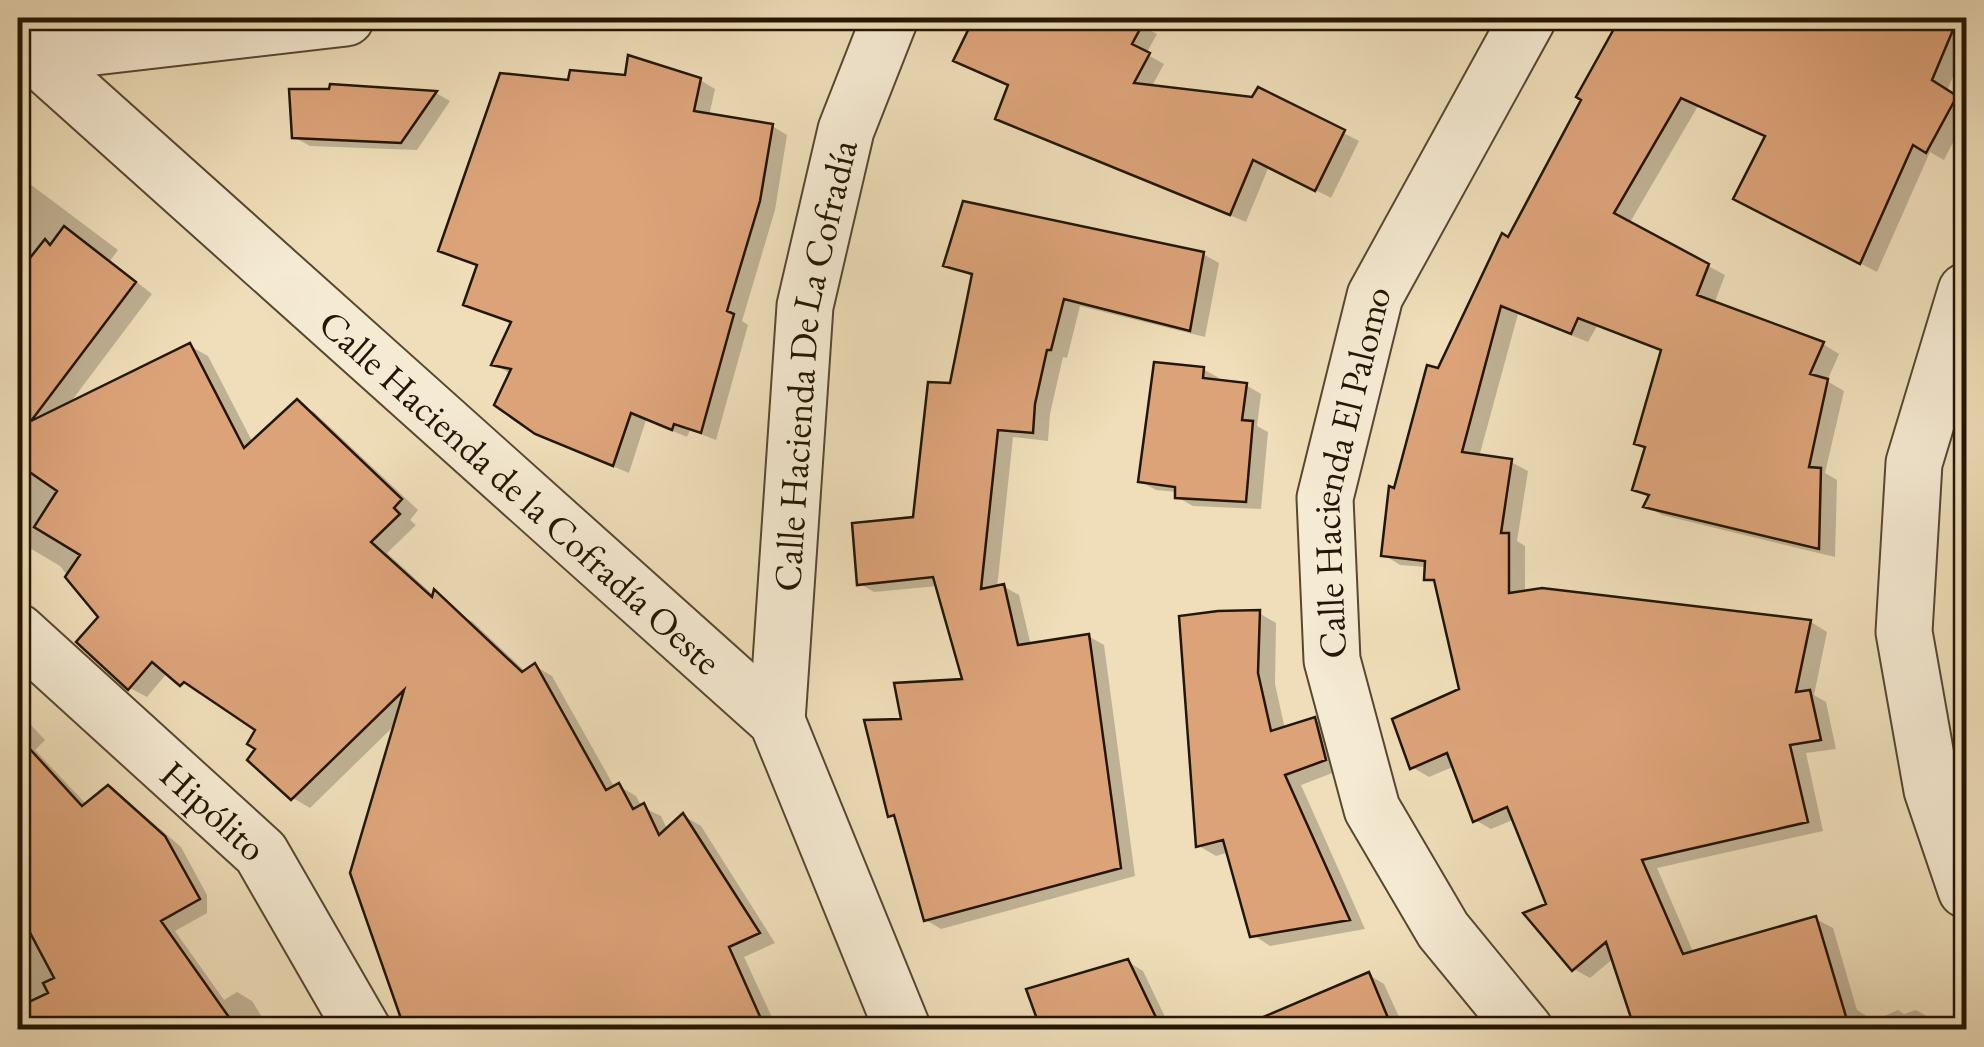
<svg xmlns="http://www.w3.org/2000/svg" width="1984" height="1047" font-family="'EB Garamond',serif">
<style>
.shadow{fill:#0003}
.building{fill:#dca379;stroke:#241603;stroke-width:2.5}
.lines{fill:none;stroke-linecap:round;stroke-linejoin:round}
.street-casing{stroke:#574830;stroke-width:59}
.street{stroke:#f5ead2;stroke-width:55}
.labels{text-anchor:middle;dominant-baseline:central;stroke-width:8;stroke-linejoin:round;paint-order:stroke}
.street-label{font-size:38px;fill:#241603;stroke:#f5ead2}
</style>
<rect width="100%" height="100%" fill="#efdeb9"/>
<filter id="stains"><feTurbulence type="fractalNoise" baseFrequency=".002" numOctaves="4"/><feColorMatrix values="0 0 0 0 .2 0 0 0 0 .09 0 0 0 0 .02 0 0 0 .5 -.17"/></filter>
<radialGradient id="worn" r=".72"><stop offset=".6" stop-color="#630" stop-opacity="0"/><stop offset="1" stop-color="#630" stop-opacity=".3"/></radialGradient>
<!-- shadow -->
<path class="shadow" d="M963 18H1061L1071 23 1074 18H1126L1157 34 1146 54 1164 64 1151 88 1254 100 1259 90 1359 141 1331 198 1269 166 1246 222 998 118 1010 86 974 24Z
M1629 18H1966V45L1947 91 1966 104V117L1944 160 1930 152 1877 272 1753 208 1767 136 1698 106 1629 224 1725 275 1714 304 1823 344 1839 354 1827 381 1844 391 1825 473 1837 480 1835 557 1662 515 1646 506 1650 498 1635 489 1647 449 1637 443 1664 352 1597 326 1588 342 1518 314 1479 457 1511 462 1528 471 1517 541 1525 546V593L1542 591 1811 622 1827 632 1814 695 1826 702 1836 749 1806 753 1823 831 1657 868 1694 954 1816 919 1833 928 1857 1010 1867 1016 1870 1022 1898 1010 1904 1014 1916 1010 1932 1019 1936 1030H1638L1614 958 1590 978 1574 969 1515 819 1491 829 1475 820 1455 766 1429 777 1412 767 1462 691 1438 585 1427 578V567L1400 565 1384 555 1395 491 1439 371Z
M700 80 715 89 709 116 772 126 787 135 775 210 742 321 748 325 716 440 690 430 687 437 646 420 629 473 553 441 511 374 494 364 513 324 466 304 479 267 441 250 570 82Z
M332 87 436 93 450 101 417 150 310 146 294 137Z
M18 175 118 250 110 261 152 294 67 407 190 346 208 356 253 443 297 402 314 412 418 510 410 520 416 525 387 553 451 611 473 622 526 672 535 666 552 676 615 788 619 786 636 796 642 807 661 816 668 831 684 816 701 826 775 943 744 957 778 1030H462L398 722 310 808 293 798 250 760 259 749V730L202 691 199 694 168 672 147 697 130 688 101 617 60 566 18 541Z
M1203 254 1219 263 1205 337 1080 306 1067 358 1063 357 1050 414 1048 441 1013 437 997 588 1003 586 1019 595 1031 646 1088 636 1104 645 1135 876 941 929 926 920 898 820 890 815 904 722 965 681 938 586 874 592 859 583 915 519 952 386 974 277 946 265Z
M1203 369 1219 378 1218 382 1246 385 1261 394 1257 426 1268 432 1261 509 1193 506 1177 497 1178 492 1156 490 1140 481Z
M1259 613 1276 623 1275 684 1285 729 1315 720 1332 730 1343 769 1301 785 1365 929 1270 946 1253 935 1229 852 1216 856 1199 846Z
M18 711 45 740 35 750 87 805 108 788 124 798 181 847 207 895V913L175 931 224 1000 237 992 252 1001 270 1030H18Z
M1128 962 1143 971 1167 1021 1148 1030Z
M1369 975 1384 984 1405 1030H1267Z"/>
<!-- building -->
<path class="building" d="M974 18H1146L1132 44 1150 53 1134 83 1252 97 1258 87 1345 130 1315 191 1253 160 1230 215 995 119 1008 85 953 61Z
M1620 18H1958L1932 80 1957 96 1926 153 1913 145 1860 264 1733 199 1765 136 1681 98 1614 213 1709 264 1697 295 1824 342 1810 374 1828 379 1809 467 1821 468 1819 549 1643 507 1649 495 1632 490 1645 447 1634 444 1661 350 1578 318 1571 334 1501 306 1462 452 1512 459 1501 533H1509V593L1542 588 1811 620 1796 692 1810 690 1821 740 1790 745 1808 822 1642 860 1683 954 1816 916 1850 1030H1729L1724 1019 1692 1030H1635L1606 942 1572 971 1523 913 1546 904 1507 807 1473 822 1447 753 1410 769 1392 719 1459 689 1434 580H1424L1425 561 1381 556 1389 486 1394 488 1427 365 1438 368 1502 233 1508 237 1581 100 1576 97Z
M628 55 701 78 694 111 773 124 760 201 727 311 734 314 701 433 674 424 672 430 631 413 613 466 535 434 494 405 511 369 491 365 511 322 463 305 477 265 438 251 500 73 568 80 570 70 625 75Z
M330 84 437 91 401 143 292 138 289 89H329Z
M963 201 1204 252 1190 331 1064 299 1051 350H1047L1035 404 1033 433 998 430 981 589 1004 584 1018 645 1089 634 1121 868 924 921 894 815 888 817 864 720 901 719 894 683 962 679 933 577 857 585 852 523 913 517 928 382 950 383 972 274 943 266Z
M64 226 136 282 31 421 190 343 244 448 297 399 402 499 394 508 400 514 371 542 432 597 434 589 522 672 535 663 606 790 619 783 633 809 644 803 659 835 683 813 760 933 729 947 766 1030H405L350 873 404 690 291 800 247 760 255 749 247 744 255 730 184 682 180 686 152 662 128 690 76 642 98 617 65 577 80 555 34 527 57 491 18 464V273L45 239 50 245Z
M1154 362 1204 367 1203 378 1247 383 1242 420 1253 421 1246 502 1175 498V487L1138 482Z
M1260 610 1258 673 1271 731 1315 717 1326 760 1285 775 1350 920 1250 937 1223 840 1196 847 1179 616 1218 611Z
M18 736 82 806 108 785 165 836 200 899 161 921 238 1030H18V1007L48 993 43 983 54 978 18 910Z
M1128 959 1162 1030H1041L1026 989Z
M1369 972 1393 1030H1235V1029Z"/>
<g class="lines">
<defs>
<g id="street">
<path id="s1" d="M18 41 777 721 903 1030"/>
<path d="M34 54 346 18"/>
<path d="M1966 291 1914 463 1904 632 1932 790 1966 890"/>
<path id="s2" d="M18 632 261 853 363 1030"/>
<path id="s3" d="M777 721 805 306 846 130 890 18"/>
<path id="s4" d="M1525 1030 1443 930 1372 809 1332 660 1325 498 1375 296 1528 18"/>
</g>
</defs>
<!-- street casing -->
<use href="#street" class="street-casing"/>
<!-- street -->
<use href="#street" class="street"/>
</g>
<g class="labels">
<!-- street labels -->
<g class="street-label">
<text stroke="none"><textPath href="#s3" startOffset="358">Calle Hacienda De La Cofradía</textPath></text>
<text stroke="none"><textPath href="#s4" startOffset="615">Calle Hacienda El Palomo</textPath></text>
<text stroke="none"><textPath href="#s1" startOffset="675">Calle Hacienda de la Cofradía Oeste</textPath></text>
<text stroke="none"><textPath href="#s2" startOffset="265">Hipólito</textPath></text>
</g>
</g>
<!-- margin -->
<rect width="1984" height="1047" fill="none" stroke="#efdeb9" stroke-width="60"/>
<rect x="20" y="20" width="1944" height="1007" fill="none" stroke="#241603" stroke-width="5"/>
<rect x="30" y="30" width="1924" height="987" fill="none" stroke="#241603" stroke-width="2.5"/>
<rect width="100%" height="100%" filter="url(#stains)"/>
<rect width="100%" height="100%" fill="url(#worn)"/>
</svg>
